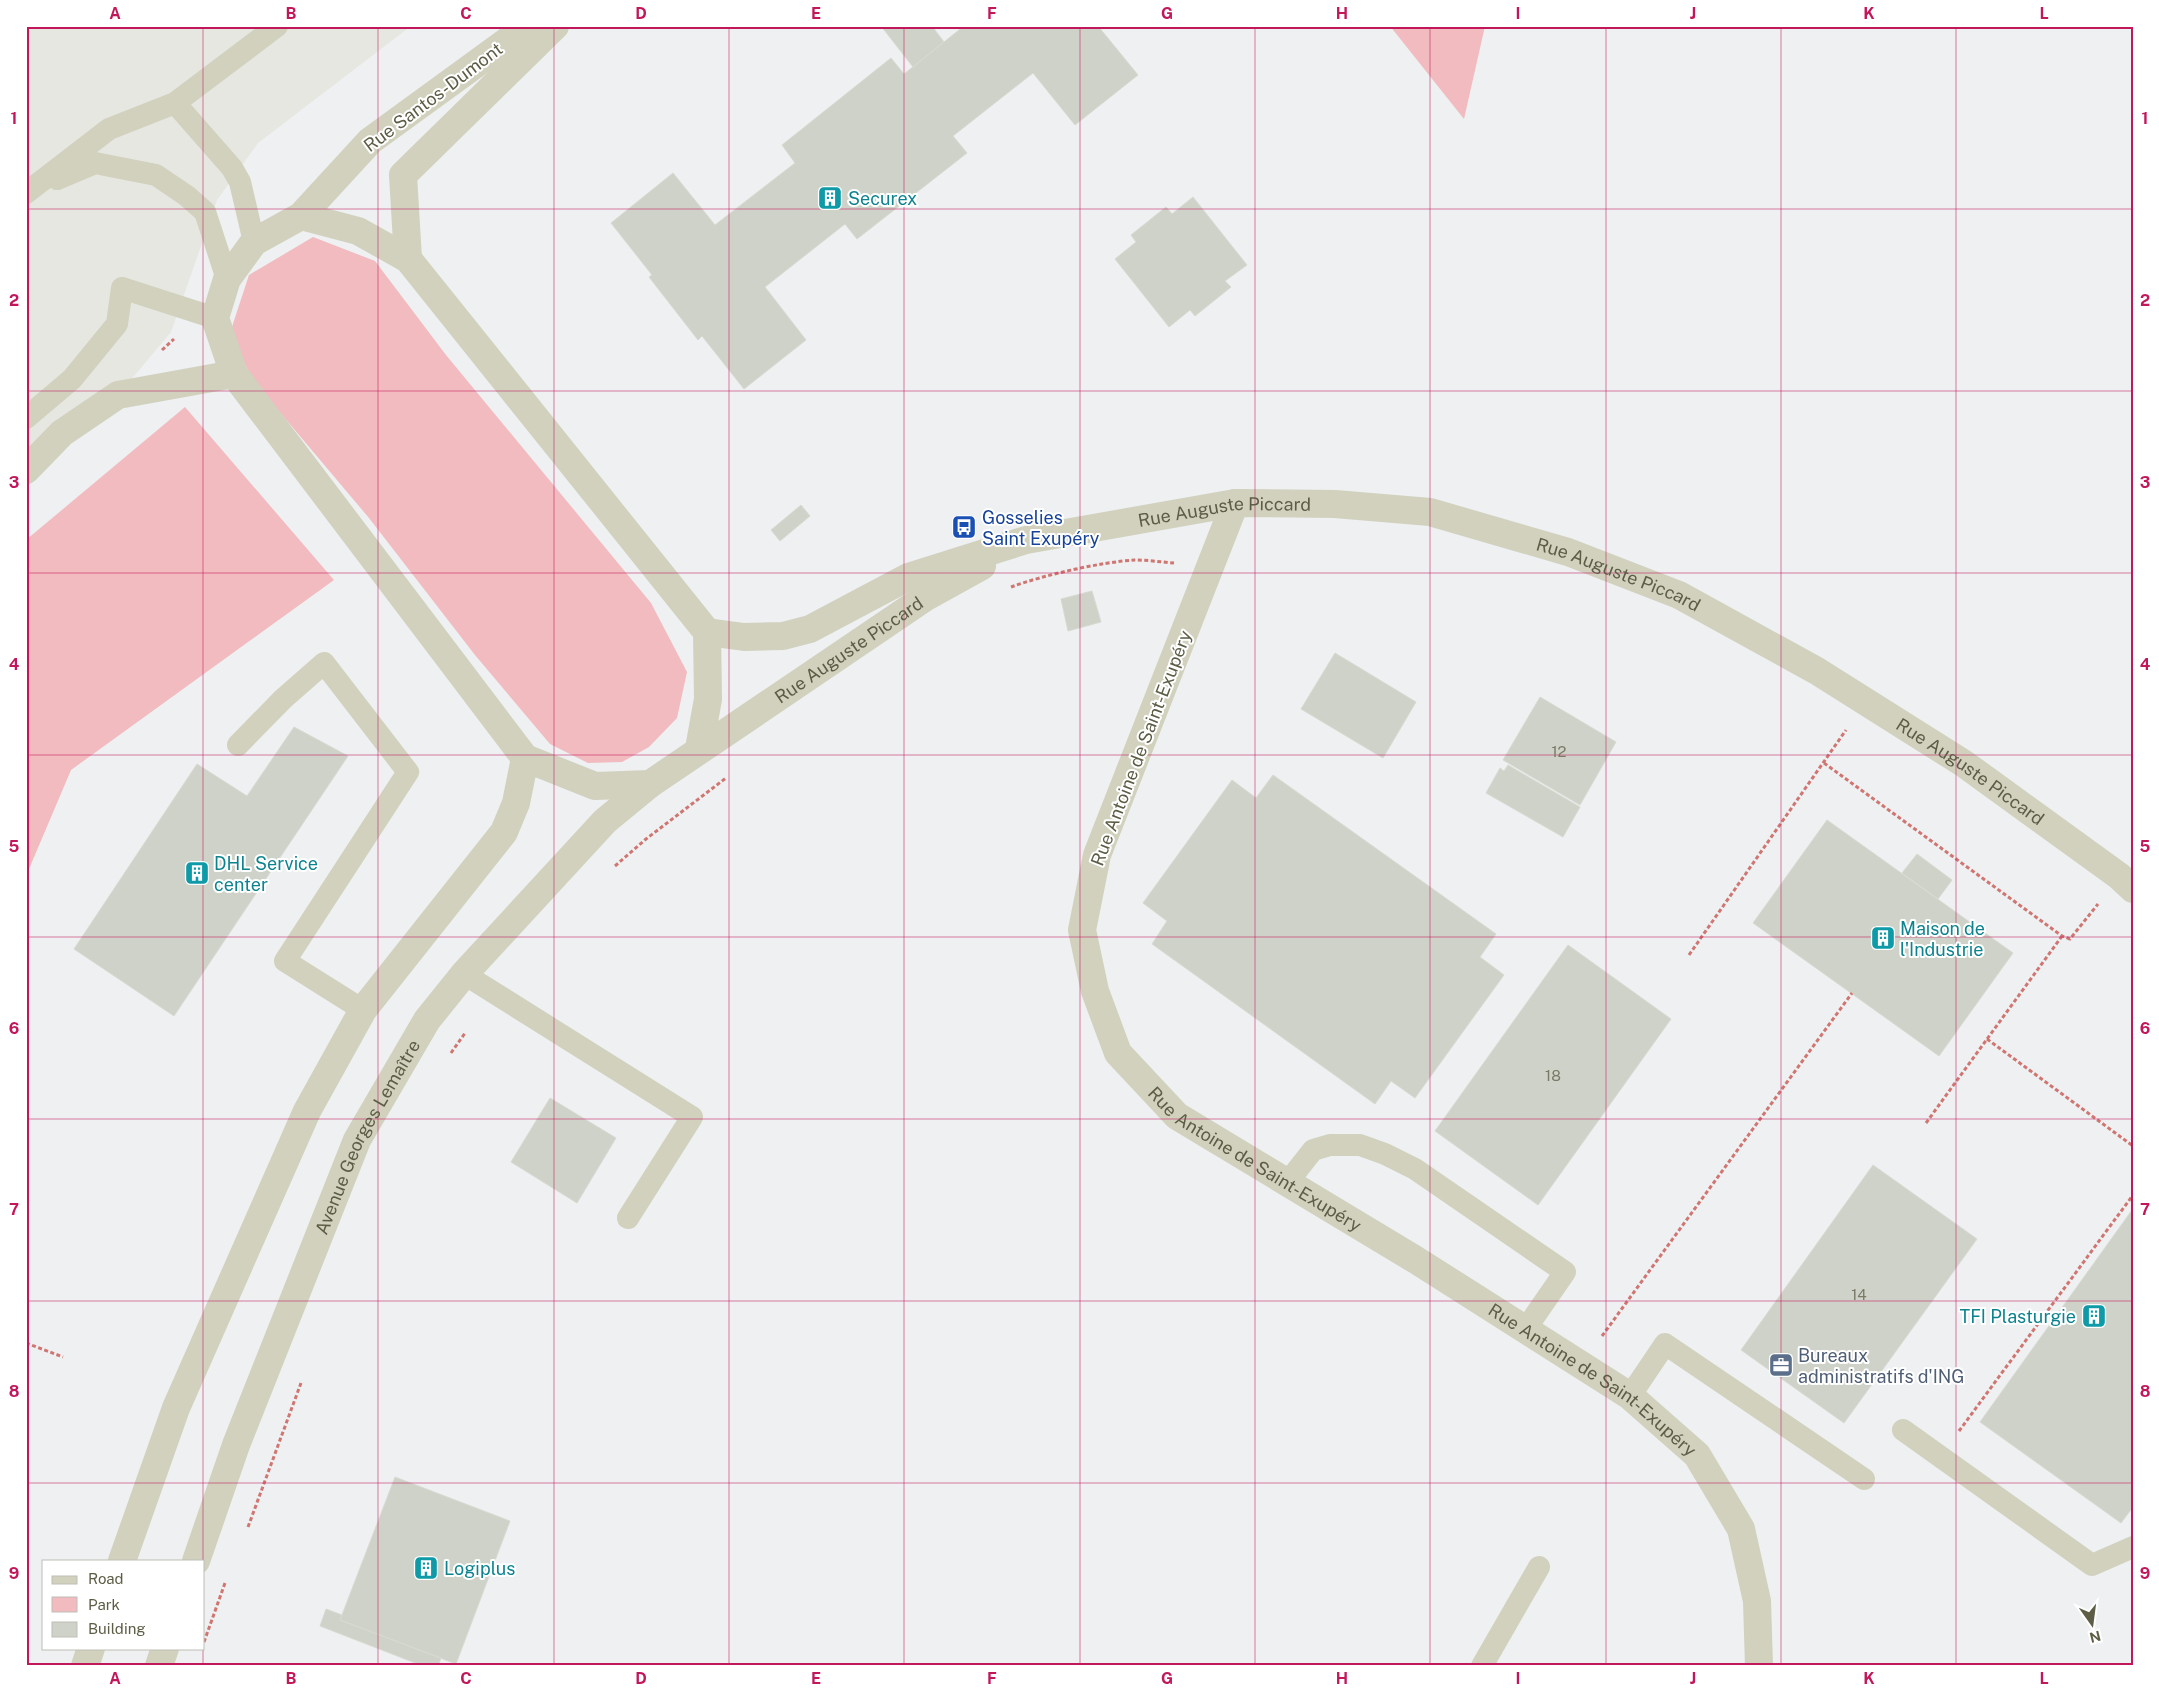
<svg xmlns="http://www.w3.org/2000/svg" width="2159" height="1692" font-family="'Public Sans',sans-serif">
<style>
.airport{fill:#e6e7e0}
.green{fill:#f1bbbf}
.building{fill:#cfd2c8;stroke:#d8dad2}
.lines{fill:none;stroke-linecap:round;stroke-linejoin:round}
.path{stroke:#d07672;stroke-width:3;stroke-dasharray:4 2.5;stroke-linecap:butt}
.lane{stroke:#d1d1be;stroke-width:22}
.street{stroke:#d1d1be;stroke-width:28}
.grid{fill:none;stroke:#c2185b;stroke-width:1;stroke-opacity:0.55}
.labels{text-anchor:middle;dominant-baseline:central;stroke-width:4;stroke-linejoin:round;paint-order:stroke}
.number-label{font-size:15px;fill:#7a7a66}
.street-label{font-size:18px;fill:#5d5d46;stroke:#fff}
.culture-label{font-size:18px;fill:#0d838f;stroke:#fff;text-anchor:start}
.transit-label{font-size:18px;fill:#164399;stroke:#fff;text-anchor:start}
.service-label{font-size:18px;fill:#4e5e75;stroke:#fff;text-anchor:start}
.neatline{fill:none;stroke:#c2185b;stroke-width:2}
.grid-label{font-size:16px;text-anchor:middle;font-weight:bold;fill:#c2185b}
</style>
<rect width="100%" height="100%" fill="#eef0f1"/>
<!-- airport -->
<path class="airport" d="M26 26H411L258 143 217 200 171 332 118 395 26 456Z"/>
<!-- green -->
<path class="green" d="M1390 26H1485L1464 119Z
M313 237 375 261 446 355 651 603 687 672 677 718 649 747 622 762 588 763 550 744 475 655 369 518 256 384 229 336 249 275Z
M185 407 334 580 71 770 26 876V540Z"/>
<!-- building -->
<path class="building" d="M881 26H932L944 42 913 67Z
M964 26H1098L1138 75 1075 125 1033 73 953 136 967 153 857 239 845 224 765 287 806 340 744 389 702 336 698 340 649 277 652 275 611 223 673 173 715 225 795 163 782 145 891 58 904 74Z
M1193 197 1247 265 1225 281 1231 287 1195 316 1190 310 1169 327 1115 259 1136 242 1131 235 1166 207 1172 214Z
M801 505 810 516 780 541 771 530Z
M1092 591 1101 622 1068 631 1061 599Z
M1335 653 1416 702 1383 758 1301 709Z
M1540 697 1616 742 1580 805 1503 760Z
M294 727 348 756 174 1016 74 949 197 764 247 796Z
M1508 765 1580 807 1563 837 1486 793 1500 768 1504 771Z
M1273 775 1496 934 1480 957 1504 975 1415 1098 1391 1081 1375 1104 1152 944 1167 921 1143 903 1232 780 1256 798Z
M1827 820 2013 953 1939 1056 1753 923Z
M1917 854 1952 880 1938 899 1902 873Z
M1568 945 1671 1019 1538 1205 1435 1131Z
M550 1098 616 1138 577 1203 511 1162Z
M1873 1165 1977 1239 1844 1423 1741 1350Z
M2132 1210 2133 1507 2121 1523 1980 1422Z
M395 1477 510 1521 456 1664 340 1620Z
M326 1609 342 1615 340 1620 441 1658 438 1666H423L320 1626Z"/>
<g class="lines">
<!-- path -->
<path class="path" d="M162 350 174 339
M1011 587C1044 575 1101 562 1135 560 1148 560 1161 562 1174 563
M1824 763 2062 936 2070 939 2098 904
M615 866 646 839 726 778
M1689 955 1846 730
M1987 1039 2133 1146
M451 1053 465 1033
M1926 1123 2062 936
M1602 1336 1852 993
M26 1343 63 1357
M1959 1431 2133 1195
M248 1527 301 1383
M204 1642 225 1583"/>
<!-- lane -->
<path class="lane" d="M175 103 232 168 240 182 254 242
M57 179 95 163 156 175 187 196 205 212 227 279
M26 193 109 129 175 103 277 26
M26 418 72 379 117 324 122 288 215 318
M238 745 283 699 324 663 408 772 285 961 363 1010
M464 974 692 1117 628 1218
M1287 1183 1313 1150 1330 1145H1360L1385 1154 1415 1169 1565 1272 1525 1330
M1630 1396 1665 1344 1864 1479
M1903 1430 2092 1565 2133 1547
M1482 1666 1539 1567"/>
<!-- street -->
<g class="street">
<path d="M528 26 370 141 301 216 254 242 227 279 215 318 234 374 525 758 595 786 650 784"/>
<path d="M301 216 358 231 408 259 707 632 708 699 699 749"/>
<path d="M408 259 403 175 555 26"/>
<path d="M26 470 62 433 118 395 234 374"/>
<path id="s1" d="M1235 503 1097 855 1082 930 1095 991 1118 1053 1177 1116 1416 1260 1630 1396 1697 1455 1741 1529 1757 1601 1759 1666"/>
<path id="s2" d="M707 632 744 637 783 636 810 629 908 577 1026 540 1235 503 1335 504 1430 512 1568 552 1679 595 1817 671 1963 763 2119 876 2133 889"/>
<path d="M122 1561 176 1408 307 1111 363 1010 504 832 516 803 525 758"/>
<path id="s3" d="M196 1561 236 1445 357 1140 427 1020 464 974 605 821 650 784 926 597 982 566"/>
<path d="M85 1666 91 1648"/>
<path d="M159 1666 165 1648"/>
</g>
</g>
<!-- grid -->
<path class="grid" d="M203 26V1561M378 26V1666M554 26V1666M729 26V1666M904 26V1666M1080 26V1666M1255 26V1666M1430 26V1666M1606 26V1666M1781 26V1666M1956 26V1666M26 209H2133M26 391H2133M26 573H2133M26 755H2133M26 937H2133M26 1119H2133M26 1301H2133M26 1483H2133M203 1648V1666"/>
<!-- icons -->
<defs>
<symbol id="building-square" viewBox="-11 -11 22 22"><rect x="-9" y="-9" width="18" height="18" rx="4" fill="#0f9aa8" stroke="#fff"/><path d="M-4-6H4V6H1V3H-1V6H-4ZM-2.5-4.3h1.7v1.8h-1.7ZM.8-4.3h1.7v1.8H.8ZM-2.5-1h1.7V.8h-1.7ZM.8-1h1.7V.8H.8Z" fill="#fff"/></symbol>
<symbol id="bus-square" viewBox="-11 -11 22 22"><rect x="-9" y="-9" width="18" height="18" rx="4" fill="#1a4fb4" stroke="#fff"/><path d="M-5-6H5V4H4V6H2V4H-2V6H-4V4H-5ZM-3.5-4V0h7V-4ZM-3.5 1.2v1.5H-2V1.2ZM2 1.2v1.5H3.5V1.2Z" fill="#fff"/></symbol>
<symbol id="office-square" viewBox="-11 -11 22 22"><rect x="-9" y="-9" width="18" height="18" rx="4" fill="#5c6f8a" stroke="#fff"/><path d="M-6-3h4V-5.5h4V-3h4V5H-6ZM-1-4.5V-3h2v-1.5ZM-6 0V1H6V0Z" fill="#fff"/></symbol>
</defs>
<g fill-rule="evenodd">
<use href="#building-square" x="816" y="184" width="28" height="28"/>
<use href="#bus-square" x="950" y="513" width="28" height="28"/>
<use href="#building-square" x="183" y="859" width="28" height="28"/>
<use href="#building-square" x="1869" y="924" width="28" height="28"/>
<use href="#building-square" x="2080" y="1302" width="28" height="28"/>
<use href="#office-square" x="1767" y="1351" width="28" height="28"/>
<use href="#building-square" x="412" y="1554" width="28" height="28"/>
</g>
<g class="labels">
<!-- number labels -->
<g class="number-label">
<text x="1559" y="751">12</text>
<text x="1553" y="1075">18</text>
<text x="1859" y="1294">14</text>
</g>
<!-- street labels -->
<g class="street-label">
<text transform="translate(433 97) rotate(-37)">Rue Santos-Dumont</text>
<text stroke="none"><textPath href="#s2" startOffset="540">Rue Auguste Piccard</textPath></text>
<text stroke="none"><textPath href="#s2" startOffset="945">Rue Auguste Piccard</textPath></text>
<text stroke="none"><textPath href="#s3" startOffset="1155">Rue Auguste Piccard</textPath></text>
<text transform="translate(1141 748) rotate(-69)">Rue Antoine de Saint-Exupéry</text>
<text stroke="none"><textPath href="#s2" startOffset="1350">Rue Auguste Piccard</textPath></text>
<text stroke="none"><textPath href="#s3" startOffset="458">Avenue Georges Lemaître</textPath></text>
<text stroke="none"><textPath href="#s1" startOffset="758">Rue Antoine de Saint-Exupéry</textPath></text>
<text stroke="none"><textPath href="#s1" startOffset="1162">Rue Antoine de Saint-Exupéry</textPath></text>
</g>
<!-- culture labels -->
<g class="culture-label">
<text x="848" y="198">Securex</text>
<text x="214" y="863">DHL Service<tspan x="214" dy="21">center</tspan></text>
<text x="1900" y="928">Maison de<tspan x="1900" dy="21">l'Industrie</tspan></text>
<text x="2076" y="1316" text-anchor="end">TFI Plasturgie</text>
<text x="444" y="1568">Logiplus</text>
</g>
<!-- transit labels -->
<g class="transit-label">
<text x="982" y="517">Gosselies<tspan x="982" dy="21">Saint Exupéry</tspan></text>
</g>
<!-- service labels -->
<g class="service-label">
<text x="1798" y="1355">Bureaux<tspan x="1798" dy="21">administratifs d'ING</tspan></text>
</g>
</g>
<!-- border -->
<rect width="2159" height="1692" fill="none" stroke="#ffffff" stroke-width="55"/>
<!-- legend -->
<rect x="42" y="1560" width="162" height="90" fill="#ffffff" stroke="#bebeb5"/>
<rect x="52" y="1576" width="25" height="8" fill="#d1d1be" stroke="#bebeb5"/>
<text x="88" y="1584" font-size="15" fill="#5d5d46">Road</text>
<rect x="52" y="1597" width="25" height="15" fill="#f1bbbf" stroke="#bebeb5"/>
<text x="88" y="1610" font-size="15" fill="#5d5d46">Park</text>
<rect x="52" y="1622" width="25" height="15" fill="#cfd2c8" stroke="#bebeb5"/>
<text x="88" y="1634" font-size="15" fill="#5d5d46">Building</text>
<!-- north arrow -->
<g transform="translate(2092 1624) rotate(166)" stroke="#ffffff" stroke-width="4" paint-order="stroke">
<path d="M0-4L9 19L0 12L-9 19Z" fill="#5d5d46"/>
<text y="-8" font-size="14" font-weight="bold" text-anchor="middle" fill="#5d5d46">N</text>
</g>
<rect x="28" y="28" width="2104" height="1636" class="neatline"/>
<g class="grid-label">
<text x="115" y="19">A</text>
<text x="291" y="19">B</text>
<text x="466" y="19">C</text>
<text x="641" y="19">D</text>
<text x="816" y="19">E</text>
<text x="992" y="19">F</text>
<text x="1167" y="19">G</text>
<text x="1342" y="19">H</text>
<text x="1518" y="19">I</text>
<text x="1693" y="19">J</text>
<text x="1869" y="19">K</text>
<text x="2044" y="19">L</text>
<text x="14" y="124">1</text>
<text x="2145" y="124">1</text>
<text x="14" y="306">2</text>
<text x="2145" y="306">2</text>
<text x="14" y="488">3</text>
<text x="2145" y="488">3</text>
<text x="14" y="670">4</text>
<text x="2145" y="670">4</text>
<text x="14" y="852">5</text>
<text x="2145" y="852">5</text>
<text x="14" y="1034">6</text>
<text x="2145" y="1034">6</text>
<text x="14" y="1215">7</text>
<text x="2145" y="1215">7</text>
<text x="14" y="1397">8</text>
<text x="2145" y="1397">8</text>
<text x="14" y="1579">9</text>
<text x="2145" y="1579">9</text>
<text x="115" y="1684">A</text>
<text x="291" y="1684">B</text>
<text x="466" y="1684">C</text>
<text x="641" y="1684">D</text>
<text x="816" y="1684">E</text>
<text x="992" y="1684">F</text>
<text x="1167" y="1684">G</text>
<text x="1342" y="1684">H</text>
<text x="1518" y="1684">I</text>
<text x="1693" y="1684">J</text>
<text x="1869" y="1684">K</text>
<text x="2044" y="1684">L</text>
</g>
</svg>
